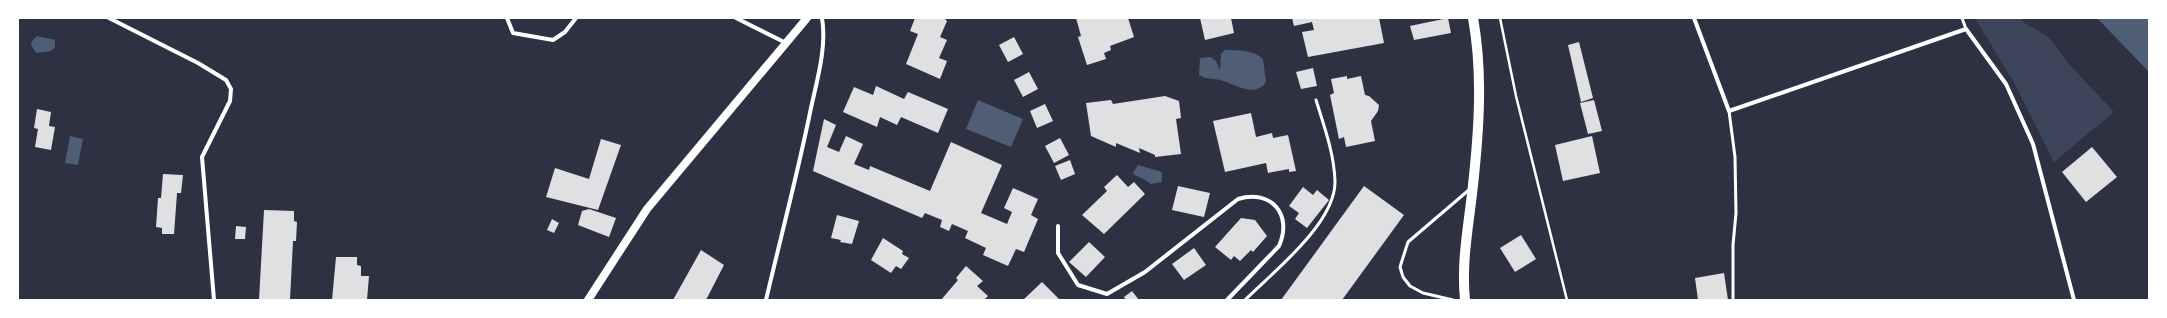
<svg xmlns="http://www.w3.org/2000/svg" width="2167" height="318" font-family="'PT Sans Narrow',sans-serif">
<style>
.green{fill:#3c4559}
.water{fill:#4f5d75}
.building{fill:#e0e0e3}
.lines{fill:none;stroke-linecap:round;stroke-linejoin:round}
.path{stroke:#fff;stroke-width:2.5}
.service{stroke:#fff;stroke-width:3}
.minor{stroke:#fff;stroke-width:4}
.secondary{stroke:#fff;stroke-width:8}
.primary{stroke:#fff;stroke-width:10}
</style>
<rect width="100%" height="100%" fill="#2d3142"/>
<!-- green -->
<path class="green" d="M1975 18H2021L2023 22 2044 34 2053 42 2068 63 2114 112 2054 162 2017 88Z"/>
<!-- water -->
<path class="water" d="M2097 18H2149V72Z
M37 36 55 40V47L51 51 36 53 31 45 32 41Z
M1225 50C1238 50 1254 50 1263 59L1266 82C1255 98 1237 85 1223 81 1215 78 1207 80 1199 75L1200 58 1211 57 1216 61 1220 70 1221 54Z
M978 100 1023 119 1011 147 966 129Z
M70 136 83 139 78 165 65 163Z
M1138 165 1162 172V182L1151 184 1142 178 1134 175 1133 173Z"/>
<!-- building -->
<path class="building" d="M915 18H944L947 21 940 37 947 40 939 58 947 61 940 79 906 64 918 34 910 31Z
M1076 18H1128L1134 37 1110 46 1111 50 1104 53 1106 59 1087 65 1078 37 1081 36Z
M1200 18H1231L1234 33 1205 40Z
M1292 18H1379L1384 43 1308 57 1302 32 1314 30 1312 22 1294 26Z
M1448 18 1451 33 1414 40 1410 26Z
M1014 37 1023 54 1008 62 999 45Z
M1579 42 1593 98 1581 102 1568 45Z
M1313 68 1317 86 1301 89 1296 72Z
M1029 72 1038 89 1023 97 1014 80Z
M1347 76V79L1361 76 1365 95 1369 96 1379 105 1378 111 1371 121 1375 141 1346 147 1344 137 1339 139 1330 95 1334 93 1331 79Z
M876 86 904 99 908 92 948 109 938 133 901 117 897 125 880 117 877 127 843 112 854 87 873 95Z
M1165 96 1179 101 1181 118 1176 119 1181 154 1155 157V155L1139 148 1140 153 1116 143V147L1091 136 1086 103 1111 100 1113 104Z
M1594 100 1602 131 1588 134 1580 103Z
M1045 104 1053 121 1037 128 1030 111Z
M37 109 51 112 49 126 55 127 51 150 35 147 38 129 34 128Z
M1251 113 1256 137 1272 133 1273 138 1288 135 1296 171 1289 172V169L1268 173 1266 163 1225 172 1213 121Z
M824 119 836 125 827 147 839 152 846 136 863 144 854 164 869 170 870 166 930 191 951 142 1002 165 981 213 1007 224 1012 212 1004 208 1013 188 1038 199 1031 215 1038 219 1024 252 1016 249 1008 266 983 255 986 248 965 238 968 231 952 224 949 231 940 227 942 220 925 213 922 218 813 171Z
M1592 136 1600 173 1563 181 1555 145Z
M1060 138 1069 155 1054 163 1045 146Z
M601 139 621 145 598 210 546 197 555 168 589 179Z
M2092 147 2117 177 2086 202 2062 172Z
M1070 160 1075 174 1061 180 1055 166Z
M163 174 183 175 181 193H177L174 234H162V228L156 227 158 198H161Z
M1117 175 1128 187 1134 182 1145 194 1104 234 1082 215 1107 191 1104 187Z
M1178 186 1210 193 1204 217 1172 210Z
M1364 186 1404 215 1342 300H1281Z
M1303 187 1313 195 1317 190 1329 200 1307 228 1295 219 1299 213 1289 206Z
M589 209 616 218 609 237 578 225 582 211Z
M264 210 294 211V221L297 222 296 241H293L290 300H259Z
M837 215 859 221 852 244 840 242 841 240 831 238Z
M1241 218 1255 220 1267 236 1253 252 1251 250 1240 261 1234 256 1231 260 1215 247Z
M552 219 559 223 554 233 547 230Z
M236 226 246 227 245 239H235Z
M1521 235 1536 259 1515 272 1500 248Z
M883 238 903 251 902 254 909 258 901 269 896 266 891 273 871 260Z
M1089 242 1105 257 1086 277 1069 262Z
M1194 248 1206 265 1184 280 1172 264Z
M701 250 724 265 707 298 705 300H673Z
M336 257H357V265L361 266V276H369L367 300H332Z
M966 266 983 281 977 286 988 296 984 300H941L958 280 956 278Z
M1724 273 1728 300H1698L1695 278Z
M1042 282 1060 300H1023Z
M1132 291 1139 300H1126L1124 297Z"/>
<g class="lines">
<!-- path -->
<path class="path" d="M1500 18 1516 96 1567 300"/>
<!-- service -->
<path class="service" d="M1962 18 1966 29
M1729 111 1735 157 1736 213 1733 245V299
M1245 300C1273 272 1336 223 1335 181 1334 153 1324 126 1316 100
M1453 300 1423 293 1410 286 1403 277 1400 267 1408 242 1470 189"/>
<!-- minor -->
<path class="minor" d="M109 18 198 63 226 80 231 89 230 101 202 157 214 300
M507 18 513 33 553 40 565 32 576 18
M736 18 786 43
M1694 18 1729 111 1966 29 2006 84 2033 144 2074 300
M1058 226V253L1078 285 1107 294 1145 272 1238 199C1271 189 1293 214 1279 246L1227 300
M766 300C781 236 798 172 811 108 817 80 827 47 822 18"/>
<!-- secondary -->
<path class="secondary" d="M588 300 647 209 807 18"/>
<!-- primary -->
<path class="primary" d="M1465 300C1461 261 1469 224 1473 185 1479 130 1483 73 1473 18"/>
</g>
<!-- border -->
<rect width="2167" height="318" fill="none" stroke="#ffffff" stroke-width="38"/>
</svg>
